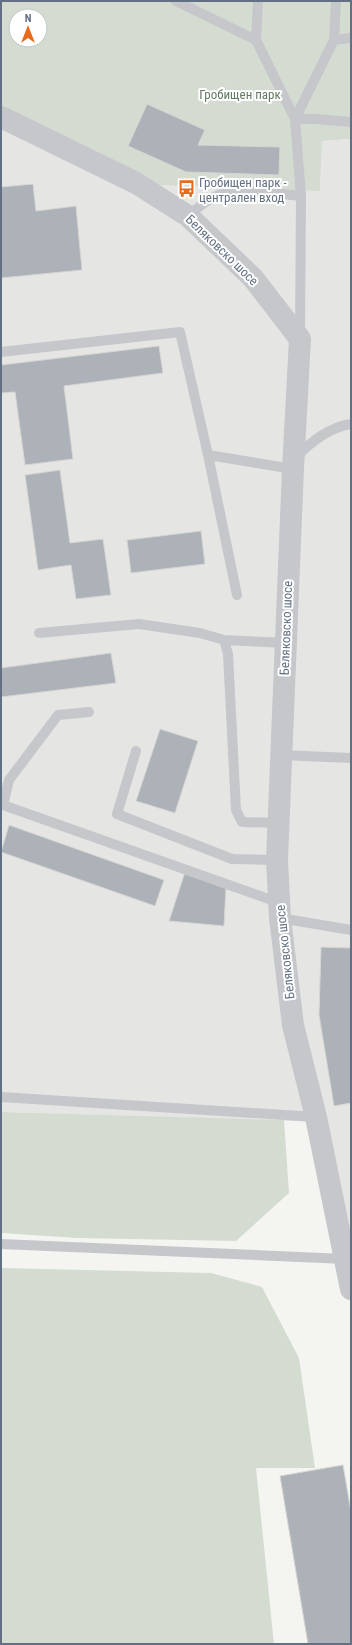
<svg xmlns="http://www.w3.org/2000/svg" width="352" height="1645" font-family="'Roboto Condensed',sans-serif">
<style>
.built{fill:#e5e6e4}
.green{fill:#d4dcd2;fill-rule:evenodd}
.building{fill:#adb2b9;stroke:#d6d6d4}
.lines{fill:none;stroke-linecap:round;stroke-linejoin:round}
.service{stroke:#c5c7cb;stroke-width:10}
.tertiary{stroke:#c5c7cb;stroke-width:22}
.labels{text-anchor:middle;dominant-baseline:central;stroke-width:4;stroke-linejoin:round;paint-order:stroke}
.park-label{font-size:13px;fill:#637a62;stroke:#fff}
.poi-label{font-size:13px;fill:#637083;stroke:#fff;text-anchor:start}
.street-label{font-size:13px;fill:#637083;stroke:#fff}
</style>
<rect width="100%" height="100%" fill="#f4f5f1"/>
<!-- built -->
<path class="built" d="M1 111 320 190 322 141 351 139V1264L323 1122 1 1112Z"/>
<!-- green -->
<path class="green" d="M1 1H351V139L322 141 320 191 159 185 1 111ZM16 16H40V40H16Z
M1 1112 284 1120 289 1193 236 1241 77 1238 1 1233Z
M1 1268 211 1273 262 1287 299 1358 315 1468H256L274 1644H1Z"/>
<!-- building -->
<path class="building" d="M147 104 205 130 198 145 280 147 279 175 186 172 128 146Z
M33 184 36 211 76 206 82 270 1 278V187Z
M159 346 163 373 64 386 73 459 25 465 15 392 1 393V365Z
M60 470 70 543 103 539 111 595 76 599 71 565 38 570 25 475Z
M201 531 205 564 131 573 127 540Z
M111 653 116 683 1 697V668Z
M160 729 198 741 175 813 136 801Z
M9 825 164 880 155 906 1 852Z
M185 872 226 887 224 926 169 921Z
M321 947 351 948V1103L334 1106 319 1015Z
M343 1465 351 1512V1644H308L280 1476Z"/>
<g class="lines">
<!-- service -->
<path class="service" d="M176 1 256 40
M258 1 256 40 295 119 301 196 300 333
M336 1 334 40 295 119H316L351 122
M334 40 351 38
M188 216C197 208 207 200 218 195 240 186 277 194 301 196
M1 352 180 332 208 455 293 469
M208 455 237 595
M296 457C311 442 329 427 351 424
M39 633 139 624 200 633 224 640 228 654 236 810 242 822 278 823
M224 640 286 643
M89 712 58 715 9 780 3 805 280 903
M136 751 117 814 232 859 277 860
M281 755 351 758
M280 918 351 930
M1 1097 316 1117
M1 1244 345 1259"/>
<!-- tertiary -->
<path class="tertiary" d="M1 117 136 183 188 216 253 278 300 339 293 469 277 860 280 918 293 1025 316 1117 351 1289"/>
</g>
<!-- icons -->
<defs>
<symbol id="bus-bare" viewBox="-9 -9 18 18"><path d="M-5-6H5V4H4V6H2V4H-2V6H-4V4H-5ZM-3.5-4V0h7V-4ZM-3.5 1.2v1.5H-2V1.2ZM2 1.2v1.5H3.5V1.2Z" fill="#e66a1f" stroke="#fff" stroke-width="2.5" paint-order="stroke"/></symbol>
</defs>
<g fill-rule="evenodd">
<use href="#bus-bare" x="174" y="176" width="25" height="25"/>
</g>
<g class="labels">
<!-- park labels -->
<g class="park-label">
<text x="240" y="94">Гробищен парк</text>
</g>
<!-- poi labels -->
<g class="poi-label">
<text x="199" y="182">Гробищен парк -<tspan x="199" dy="15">централен вход</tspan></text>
</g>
<!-- street labels -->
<g class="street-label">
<text transform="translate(222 250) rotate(44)">Беляковско шосе</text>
<text transform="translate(286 628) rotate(-88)">Беляковско шосе</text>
<text transform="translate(285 952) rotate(-96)">Беляковско шосе</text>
</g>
</g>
<!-- border -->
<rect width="352" height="1645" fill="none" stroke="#637083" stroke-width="4"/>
<!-- north arrow -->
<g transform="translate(28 28)"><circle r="19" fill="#ffffff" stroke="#c1c6cd"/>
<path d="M0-3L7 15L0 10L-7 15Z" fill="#e66a1f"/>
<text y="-6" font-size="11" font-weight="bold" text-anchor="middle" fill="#637083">N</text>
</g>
</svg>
